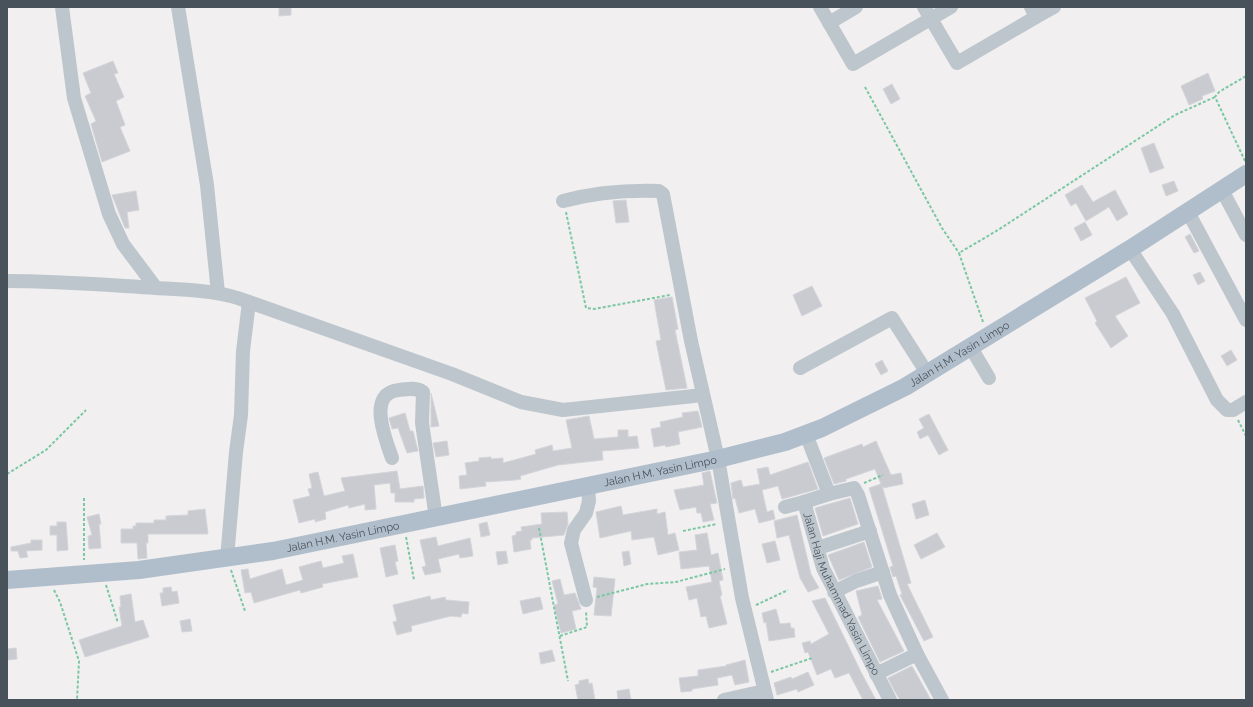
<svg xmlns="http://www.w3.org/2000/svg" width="1253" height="707" font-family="Raleway,sans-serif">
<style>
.building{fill:#c9cbd1;stroke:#d3d5da}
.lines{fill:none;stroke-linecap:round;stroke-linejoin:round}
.path{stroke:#7ac8a3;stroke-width:2;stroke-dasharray:3 2;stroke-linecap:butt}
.minor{stroke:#bec6cd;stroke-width:14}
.major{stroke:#b0becc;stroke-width:18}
.labels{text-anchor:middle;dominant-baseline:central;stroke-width:3.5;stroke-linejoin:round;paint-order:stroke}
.street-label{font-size:11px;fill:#48525b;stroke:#fff}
</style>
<rect width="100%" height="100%" fill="#f1efef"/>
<!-- building -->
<path class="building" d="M279 7H291V15L279 16Z
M113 61 118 73 114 74 124 97 116 101 125 125 120 127 130 151 102 162 91 124 96 121 85 96 91 93 83 73Z
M1208 73 1215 91 1202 96 1203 99 1189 105 1181 86Z
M892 84 900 99 891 104 883 89Z
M1154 143 1164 168 1150 173 1141 148Z
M1174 181 1178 191 1166 196 1162 185Z
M1082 185 1093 202 1115 190 1128 214 1117 221 1109 207 1086 221 1076 203 1071 206 1065 195Z
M136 191 139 210 127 212 129 228H125L112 195Z
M626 200 629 222 616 223 613 201Z
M1085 222 1092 235 1081 241 1074 228Z
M1190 234 1199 251 1194 253 1185 237Z
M1200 272 1205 281 1198 285 1193 275Z
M1126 277 1140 303 1115 316 1128 336 1111 348 1095 323 1097 321 1085 298Z
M812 286 822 306 802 316 793 295Z
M672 297 678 329 675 330 687 388 666 390 656 341 661 340 654 300Z
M1231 350 1237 360 1227 366 1221 356Z
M882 360 888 371 881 375 875 364Z
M431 393 439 426 431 427Z
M698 411 702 427 678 432 680 444 666 447 665 445 654 447 651 429 661 427 660 422 683 417 682 413Z
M405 413 410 431H413L418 451 407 453 398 428 392 429 389 418Z
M929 414 948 450 939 455 928 435 920 439 917 432 924 428 919 419Z
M589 416 594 439 618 437V430H628V437L637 436 639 448 602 451 603 460 558 465 520 476 521 479 515 480 485 482 486 486 460 489 459 476 467 475 465 463 479 461V458L491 457V459L503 458V463L536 454 535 450 552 445 553 451 572 448 566 420Z
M447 441 449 455 436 457 433 443Z
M876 441 891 475 901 473 903 484 883 488 882 486 911 583 907 584 933 637 924 641 900 595 902 594 896 576 893 577 890 567 893 566 869 488 881 484 875 469 846 479V481L834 484 824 458 862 444 863 447Z
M808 462 818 489 782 499 778 486 762 490 767 512 773 510 775 519 759 523 755 509 739 513 735 498 733 499 731 483 741 480 743 487 760 484 757 469 768 467 770 475Z
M397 471 400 489 423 486 424 498 414 499V502H395V493H391L390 483 374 485 376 509 365 510V504L349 508 348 505 325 512 326 519 315 522V519L299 523 293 500 310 496 308 489 312 488 309 474 318 472 324 496 345 491 341 478Z
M710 471 717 503 710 504 714 520 703 522 701 513H697L696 507 680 510 674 490 704 485 702 473Z
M850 498 858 524 823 536 815 508Z
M925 500 929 515 916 519 912 504Z
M621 506 623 515 657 509V514L665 512 668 535 675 533 679 550 658 555 654 537 632 540 631 531 600 538 596 512Z
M205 509 208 534H148V543H146L147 558 138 559 137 543H121V529H133V526H136V523H154V520H166V516L188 515V511Z
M567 512 568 524 564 535 532 538V540H530L531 549 514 552 512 536 516 535V532L522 531 521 527 542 524 541 513Z
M99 514 101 524H99L101 548 89 549 88 536 92 535 87 517Z
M797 515 811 574 819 588 808 592 800 578 789 535 777 538 774 521Z
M57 522H66L68 550 57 551V535H50V526H57Z
M487 522 490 535 481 537 479 524Z
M707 533 711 555 718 553 723 580 719 581 722 595 720 596 727 624 709 628 706 616 701 617 697 598 689 600 686 587 712 582 709 566 681 569 679 552 697 550 695 535Z
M937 533 945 547 921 559 914 545Z
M436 537 438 546 470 538 473 556 460 558 459 554 438 559 441 572 425 575 422 567 426 566 420 540Z
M31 540H42V550L26 551 28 557 20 558 18 551H11V547L31 543Z
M775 541 780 560 767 563 762 544Z
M864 542 872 567 839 580 828 555Z
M395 545 398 561 395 562 398 574 386 577 380 548Z
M506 551 508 563 498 565 496 552Z
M629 551 631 564 624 566 622 552Z
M353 554 358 577 322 584 323 587 301 593 300 590 254 603 251 592 245 593 241 570 248 569 250 579 282 569 286 585 303 580 299 567 321 561 323 568 344 563 342 556Z
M594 577 615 579 611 616 594 615 597 588 593 587Z
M560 579 564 595 575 593 581 609 572 611 576 629 561 633 554 605 558 604 552 581Z
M878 586 882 599 877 600 904 651 880 662 858 617 862 615 856 591Z
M171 587 172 592 177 591 179 603 162 606 160 593H163V588Z
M131 594 135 622 143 620 149 637 85 657 79 640 122 626 119 607H121L120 596Z
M430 596 431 600 445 597 446 600 469 602 468 614 462 613 461 617 451 616 411 626 412 631 397 635 393 622 397 621 393 605Z
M540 597 543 609 523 614 520 601Z
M825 598 862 674 876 700H863L849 673 835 678 831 669 817 675 808 652 805 653 802 643 810 641 811 644 829 634 812 601Z
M776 609 780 624 790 623 791 628H794L795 637 769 641 766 622 764 623 762 613Z
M190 619 192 631 182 632 180 621Z
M16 648 17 659 7 660V649Z
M552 650 555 661 541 664 539 653Z
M745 660 749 682 735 685 732 675 717 678 718 685 692 689V691L681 692 679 678 698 676V670L726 666V665Z
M912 666 931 700H900L894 690 888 678Z
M808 672 814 685 798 692 797 689 777 695 774 683 791 677 792 679Z
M588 679 589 684 592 683 595 700H578L575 685 579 684V681Z
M629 689 631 700H618L617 691Z"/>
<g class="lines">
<!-- path -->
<path class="path" d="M865 87 942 228 959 253
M1245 161 1215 97 1219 92 1246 76
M566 212 586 308 594 309 670 295
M983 322 959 253 998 230 1175 115 1215 97
M1238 420 1246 436
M7 474 46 450 86 410
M864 483 883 475
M84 498V560
M539 528 568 681
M683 531 717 524
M406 537 414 580
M231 570 245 611
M106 585 118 623
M54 590 60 602 79 661 77 700
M597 597 647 584 676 582 725 569
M756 605 788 590
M560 636 587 627 586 611
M771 672 812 658"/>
<!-- minor -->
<g class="minor">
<path d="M62 7 74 98 109 214 123 244 156 288"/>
<path d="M178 7 207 185 218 293"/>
<path d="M820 7 853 64 951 7"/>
<path d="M924 7 957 63 1036 17"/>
<path d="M1031 7 1036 17 1054 7"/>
<path d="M829 23 856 7"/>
<path d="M1222 190 1246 235"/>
<path d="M563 201C593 193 628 190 659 191L663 194 691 341 718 459 742 598 767 700"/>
<path d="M1188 212 1246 320"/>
<path d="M1130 249 1173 314 1217 400 1227 410H1233L1246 402"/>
<path d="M7 281C57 281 106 285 156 288 187 290 220 290 249 302L243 351 241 415 236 452 227 559"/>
<path d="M249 302 452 374 521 402 563 410 703 395"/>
<path d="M970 346 989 378"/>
<path d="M800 368 892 318 927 373"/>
<path id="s1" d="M806 434 829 494 804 502 823 568 890 700"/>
<path d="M392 458C386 440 366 393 399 390 408 389 416 387 423 392L422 423 436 518"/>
<path d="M829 494 854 488 858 495 890 595 917 654 942 700"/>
<path d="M785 507 804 502"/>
<path d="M818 548 870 531"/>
<path d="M834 592 856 581 883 572"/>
<path d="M586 600 571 543 574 530 586 513 589 501 588 485"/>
<path d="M876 674 917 654"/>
<path d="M724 700 764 691"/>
</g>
<!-- major -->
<path class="major" id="s2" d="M7 580 139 570 273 551 718 459 785 442 822 428 905 387 1130 249 1246 174"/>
</g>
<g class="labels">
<!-- street labels -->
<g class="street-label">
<text stroke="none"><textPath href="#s2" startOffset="987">Jalan H.M. Yasin Limpo</textPath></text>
<text stroke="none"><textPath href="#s2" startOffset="663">Jalan H.M. Yasin Limpo</textPath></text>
<text stroke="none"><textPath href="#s2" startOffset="339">Jalan H.M. Yasin Limpo</textPath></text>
<text stroke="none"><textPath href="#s1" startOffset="190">Jalan Haji Muhammad Yasin Limpo</textPath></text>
</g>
</g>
<!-- border -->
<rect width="1253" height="707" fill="none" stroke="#48525b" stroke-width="16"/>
</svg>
